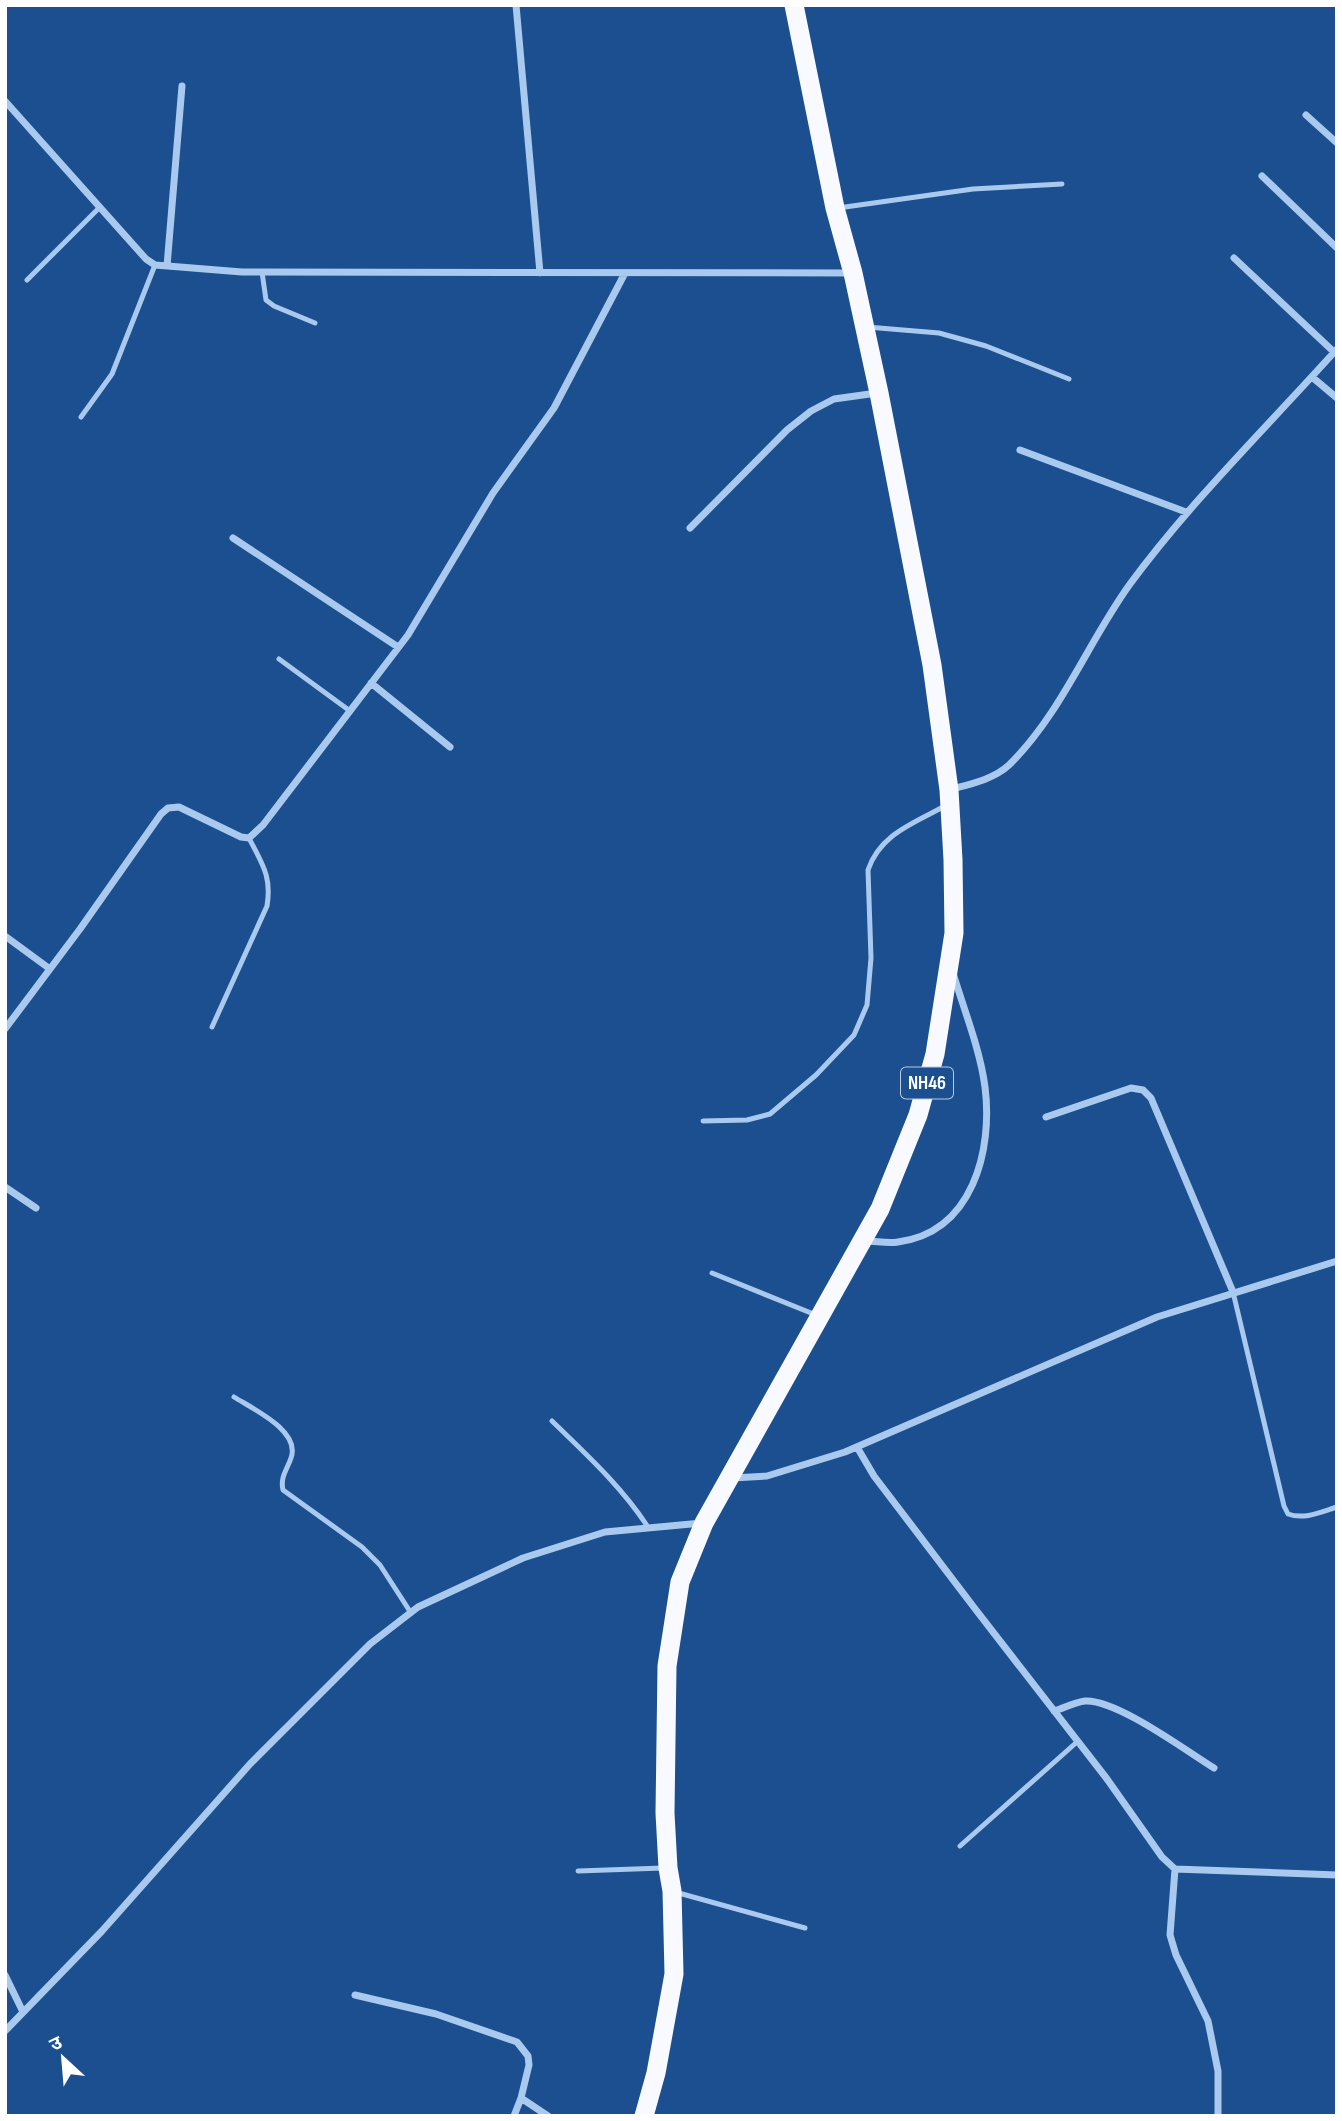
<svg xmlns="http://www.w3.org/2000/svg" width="1342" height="2121" font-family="'Sofia Sans Condensed','Noto Sans Devanagari',sans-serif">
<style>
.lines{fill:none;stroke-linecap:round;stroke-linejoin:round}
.service{stroke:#a9c9ee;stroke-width:5}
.minor{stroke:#a9c9ee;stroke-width:7}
.trunk{stroke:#f8faff;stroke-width:19}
.labels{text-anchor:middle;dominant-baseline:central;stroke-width:5;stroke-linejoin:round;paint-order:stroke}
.shield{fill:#1b4f8f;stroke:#bbcadd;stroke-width:2}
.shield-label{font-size:19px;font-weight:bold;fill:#fff}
</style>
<rect width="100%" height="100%" fill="#1b4f8f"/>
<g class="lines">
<!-- service -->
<path class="service" d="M838 208 973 189 1062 184
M262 272 266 300 274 306 315 323
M27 280 100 207
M867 327 939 333 986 346 1069 379
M81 417 112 374 155 265
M279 659 350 711
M212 1027 267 906C272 876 262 864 249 838
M703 1121 747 1120 770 1114 816 1075 854 1035 867 1005 871 958 868 870C880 834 914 823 945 806
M712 1273 816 1315
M1233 1292 1284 1506 1288 1514C1304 1520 1321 1512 1337 1507
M234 1397C253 1409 301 1431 291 1458 287 1470 280 1477 283 1490L362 1547 380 1565 411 1613
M552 1421C587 1455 621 1486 648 1527
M960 1846 1078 1741
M578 1871 663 1868
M675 1892 805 1928"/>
<!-- minor -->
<path class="minor" d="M516 5 540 273
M5 101 146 259 155 265 242 272 852 273
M1306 115 1337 143
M1262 176 1337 248
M1234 258 1334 352
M167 266 182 86
M1312 377 1337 398
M1020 450 1186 512
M690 528 787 430 811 411 834 399 877 393
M233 538 398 647
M371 683 450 747
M952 789C971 784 994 779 1009 765 1061 714 1088 642 1130 584 1192 500 1267 427 1337 349
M5 936 50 969
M5 1029 80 929 161 814 168 808 179 807 241 837 249 838 263 825 408 635 493 493 554 408 625 273
M1046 1117 1131 1088 1143 1090 1151 1098 1233 1292
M5 1187 36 1208
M866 1241C876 1241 888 1244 898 1242 973 1232 993 1150 985 1087 980 1049 964 1010 953 973
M857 1447 874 1476 976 1610 1107 1779 1162 1857 1175 1869 1337 1875
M733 1478 767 1476 845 1452 1157 1317 1337 1261
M1054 1711C1064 1708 1075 1702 1085 1701 1116 1699 1185 1750 1214 1768
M1175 1869 1170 1935 1176 1955 1208 2021 1218 2071V2116
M5 1975 23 2012
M355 1995 436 2014 517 2042 528 2056 529 2065 521 2098 514 2116
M5 2031 102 1931 250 1764 370 1644 418 1607 523 1558 605 1532 702 1523
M521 2098 548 2116"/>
<!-- trunk -->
<path class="trunk" d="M644 2116 656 2073 674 1974 672 1891 668 1868 665 1813 667 1666 680 1582 704 1523 880 1209 918 1115 935 1054 954 933 953 860 949 790 932 665 879 393 853 273 835 208 794 5"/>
</g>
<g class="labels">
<!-- shield labels -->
<rect class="shield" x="901" y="1067.5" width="52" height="31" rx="5"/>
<g class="shield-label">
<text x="927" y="1083">NH46</text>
</g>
</g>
<!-- border -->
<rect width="1342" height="2121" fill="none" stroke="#ffffff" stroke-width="14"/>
<!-- north arrow -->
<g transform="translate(63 2058) rotate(334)" stroke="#1b4f8f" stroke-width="5" paint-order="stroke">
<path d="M0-5L12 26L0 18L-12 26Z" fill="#ffffff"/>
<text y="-10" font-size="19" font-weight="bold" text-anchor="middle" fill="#ffffff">उ</text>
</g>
</svg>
